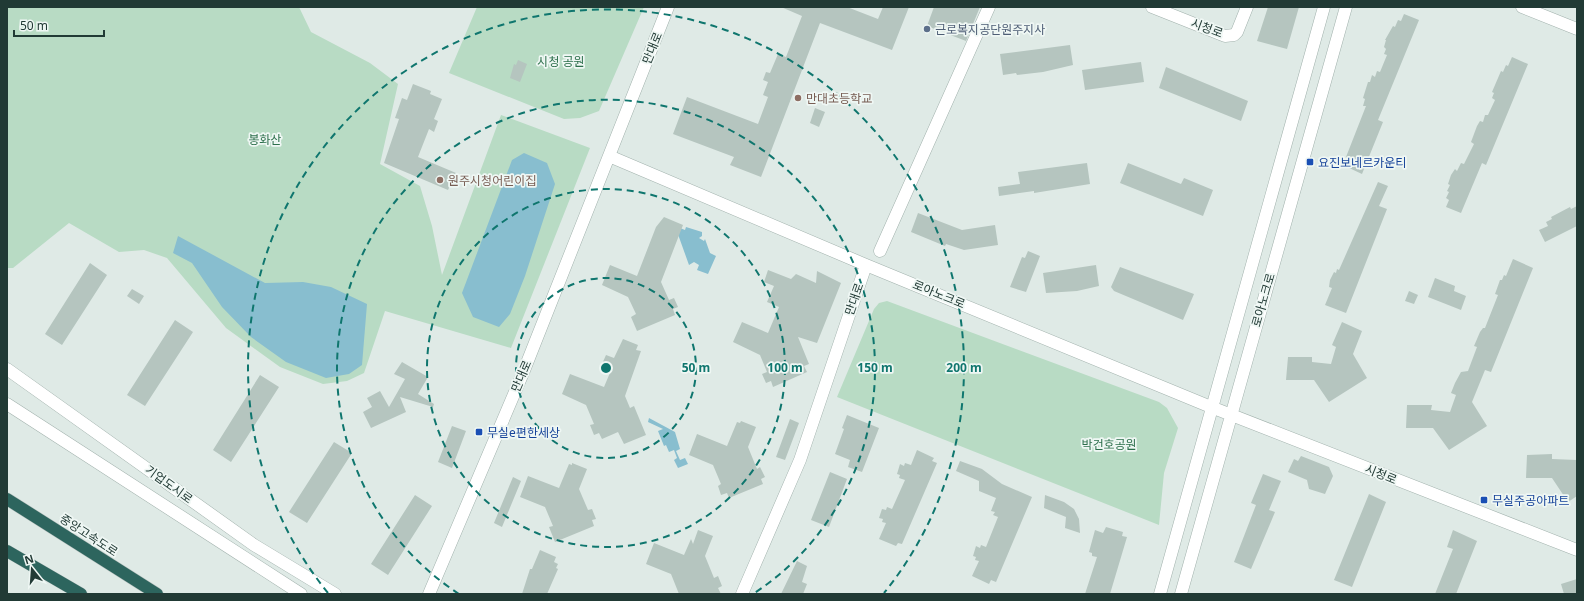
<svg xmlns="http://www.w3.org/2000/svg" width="1584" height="601" font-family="'Noto Sans','Noto Sans KR',sans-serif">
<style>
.green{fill:#b8dbc4}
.water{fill:#88becf}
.building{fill:#b5c5bf}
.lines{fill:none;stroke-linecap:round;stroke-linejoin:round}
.minor-casing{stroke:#a2b2ad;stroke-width:13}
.highway-casing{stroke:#bcc4c2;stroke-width:13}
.minor{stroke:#fff;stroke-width:12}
.highway{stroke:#2d655e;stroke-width:12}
.ring{fill:none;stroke:#0f766e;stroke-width:2;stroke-dasharray:7 5}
.service-dot{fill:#5c6f8a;stroke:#eff7f4;stroke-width:1.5}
.education-dot{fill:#8d6e63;stroke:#eff7f4;stroke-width:1.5}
.transit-dot{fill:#1a4fb4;stroke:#eff7f4;stroke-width:1.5}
.labels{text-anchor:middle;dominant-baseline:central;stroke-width:3.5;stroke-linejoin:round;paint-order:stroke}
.street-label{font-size:12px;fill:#213a35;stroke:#eff7f4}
.service-label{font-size:12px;fill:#4e5e75;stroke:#eff7f4;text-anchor:start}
.park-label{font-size:12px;fill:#2c6f4b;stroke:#eff7f4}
.education-label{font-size:12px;fill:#785e54;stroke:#eff7f4;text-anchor:start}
.transit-label{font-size:12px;fill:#164399;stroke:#eff7f4;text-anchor:start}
.centre{fill:#0f766e;stroke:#eff7f4;stroke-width:2}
.ring-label{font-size:12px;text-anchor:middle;font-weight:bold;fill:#0f766e;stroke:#eff7f4;stroke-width:3.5;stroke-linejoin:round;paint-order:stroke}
</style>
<rect width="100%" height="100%" fill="#dfeae6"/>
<!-- green -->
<path class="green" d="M7 7H299L311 32 370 63 398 84 380 164 420 186 432 226 442 275 501 115 590 148 511 348 385 311 364 373 347 381 323 384 280 367 226 328 167 258 144 250 119 252 69 223 13 268H7Z
M477 7H644L599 111 580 118 564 119 449 73Z
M887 301 1159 402 1167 408 1178 428 1164 473 1159 525 837 397 874 309 879 303Z"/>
<!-- water -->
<path class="water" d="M524 153 547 163 555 184 525 276 510 314 499 327 473 317 462 293 512 160Z
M675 226 685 230 686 227 702 232V236L699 238 704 241 705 239 710 253 716 256 708 274 697 270 699 265 694 262 689 265Z
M178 236 265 283 303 282 331 287 367 304 362 365 349 374 326 378 286 362 251 337 222 307 192 263 173 253Z
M649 418 675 432 680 449 676 451 680 460 685 458 688 464 678 468 674 460 677 458 674 450 669 452 666 445 664 446 658 431 663 429 648 422Z"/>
<!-- building -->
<path class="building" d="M781 7H847L878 19 883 7H909L892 50 820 23 761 177 730 165 734 157 673 134 687 97 758 124 768 97 763 95 768 82 763 80 766 72 770 73 778 54 786 57 802 16Z
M934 7H980L966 41 927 26Z
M1268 7H1299L1287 49 1257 41Z
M1404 14 1419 20 1378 120 1383 122 1362 174 1347 167 1350 159 1346 157 1366 106H1363L1365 99 1363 98 1368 82H1370L1372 75 1375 77 1377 71 1380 72 1387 55 1384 54 1386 49 1384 47 1386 40H1385L1393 26 1395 27 1398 20 1401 21Z
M1070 45 1073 65 1043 72 1017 75 1016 73 1003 75 1000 54Z
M1512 57 1528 64 1486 165 1482 163 1461 213 1446 207 1449 200 1446 198 1449 192 1447 191 1450 185 1448 184 1451 175 1455 169 1457 171 1461 163 1464 164 1474 144 1471 142 1477 126 1480 121 1483 122 1485 115H1488L1495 100 1492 98 1494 93 1492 92 1501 71 1503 72 1506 65 1508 66Z
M518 60 527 64 520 82 510 78 514 64 516 65Z
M1141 62 1144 82 1085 90 1082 70Z
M1166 67 1248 101 1241 121 1159 88Z
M413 84 431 91 430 94 442 99 434 119 438 121 434 132 429 129 418 157 456 173 448 190 384 163 399 119 395 118 402 98 407 100Z
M815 108 825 112 819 127 810 123Z
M1087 163 1090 184 1034 193V191L999 196 998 187 1020 184 1018 172Z
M1128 163 1181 184 1184 178 1213 190 1203 216 1120 183Z
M1378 182 1388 186 1379 206 1387 209 1346 313 1325 305 1332 288 1329 287 1330 280 1334 272 1336 273 1337 269 1339 270Z
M1577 206V226L1545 242 1539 230 1548 226 1546 222 1552 219 1551 217 1570 207 1571 209Z
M918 213 962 230 995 225 998 245 964 250 946 244 945 246 911 232Z
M664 217 683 225 661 282 669 300 674 298 678 307 673 309 675 315 637 331 631 317 636 314 628 297 602 285 610 265 637 276 656 227Z
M1028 251 1040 256 1026 292 1010 287 1022 257 1025 258Z
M1513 259 1533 268 1491 372 1485 370 1472 402 1487 426 1449 450 1433 428H1406L1407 405H1432L1431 410 1450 412 1456 395 1451 393 1455 383 1461 372 1468 371 1477 347 1474 346 1480 332 1483 328H1485L1498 295 1495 294 1500 280H1502L1504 275 1506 276Z
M90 263 107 275 62 345 45 334Z
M1096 265 1099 286 1077 291 1046 293 1043 273Z
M1120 267 1194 294 1183 320 1114 291 1111 287Z
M768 270 791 279 796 274 816 283 817 271 841 283 817 343 798 337 809 364 804 366 807 372 773 387 771 381 766 383 762 374 767 372 760 355 733 342 742 322 768 333 779 307 767 302 774 286 764 282Z
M1435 278 1455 286 1454 291 1466 296 1461 310 1428 297Z
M132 289 144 296 139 304 127 296Z
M1409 291 1418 295 1414 304 1405 301Z
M175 320 193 332 145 406 127 395Z
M1342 322 1362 331 1353 354 1367 378 1329 402 1314 380H1286L1288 357H1312V362L1331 364 1336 347 1332 345Z
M623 339 638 345 636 350 641 351 625 396 630 408 634 406 646 435 624 444 618 432 602 439 599 433 594 435 590 425 594 424 586 405 562 394 570 374 604 387 612 368 602 364 606 355 614 358Z
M402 362 428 377 418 394 434 404 433 407 400 397 406 412 371 428 363 412 372 407 367 398 380 391 389 407 405 379 394 374Z
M260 375 279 387 231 462 213 450Z
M847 415 879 428 862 472 848 467 850 460 835 454 844 429 842 428Z
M790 419 799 423 785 460 776 457Z
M741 421 756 427 748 447 757 469 760 467 765 477 761 479 763 484 729 498 727 493 721 495 718 486 721 484 713 465 689 455 697 434 727 446 737 422 740 423Z
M452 426 466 431 452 468 438 462Z
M334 442 352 453 307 523 289 512Z
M917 450 934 458 932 461 937 463 902 544 898 543 896 546 879 539 886 523 882 522 883 519 879 518 882 509 886 510 887 507 892 509 905 480 899 478 900 475 897 474 900 464 904 466 905 463 911 465Z
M1552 454V459L1577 460V496L1568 502 1552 478H1526L1527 455Z
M1301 456 1329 467 1333 476 1325 494 1309 489 1307 480 1288 472 1294 459 1298 461Z
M960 461 982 469 1002 484 1032 497 996 582 991 580 989 584 972 576 979 561 975 560 976 557 973 556 976 546 980 548 981 545 986 547 998 517 993 515 995 512 991 511 996 498 979 491V481L956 471Z
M572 463 587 469 579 489 588 510 592 509 596 519 592 520 594 526 555 542 549 527 553 526 545 507 520 497 528 476 559 488 569 464 572 465Z
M830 472 847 479 829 527 811 520Z
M1263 474 1281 481 1269 510 1275 512 1251 569 1234 562 1256 505 1251 503Z
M513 477 521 481 502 527 494 523Z
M1369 494 1386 502 1352 587 1334 580Z
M415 495 432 506 388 575 371 564Z
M1045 495 1064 502 1074 509 1079 519 1080 533 1065 528 1066 517 1044 508Z
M1106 527 1123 532 1122 536 1127 537 1110 594H1085L1097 557 1092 556V553L1089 552 1095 530 1103 533Z
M698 530 713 536 705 556 714 578 718 576 722 586 718 588 721 594H679L671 574 646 564 654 543 684 555 691 539 693 544Z
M1453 530 1477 541 1456 594H1435L1453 549 1447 547Z
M540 550 556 557 554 562 558 564 556 568 558 569 547 594H522L530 569H532Z
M797 561 807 566 802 582 807 584 803 594H781Z
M1577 579V594H1564L1561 584Z"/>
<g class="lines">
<defs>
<path id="minor" d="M1152 7 1225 36 1234 35 1237 32 1247 7
M1522 7 1577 29
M609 156 866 265 1211 407 1577 550
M880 251 989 7
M7 369 254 545 335 594
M7 404 301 594
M429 594 523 373 668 7
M742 594 800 460 866 265
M1160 594 1324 7
M1181 594 1346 7"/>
<path id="highway" d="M7 499 157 594
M7 551 81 594"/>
</defs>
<!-- minor casing -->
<use href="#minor" class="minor-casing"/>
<!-- highway casing -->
<use href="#highway" class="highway-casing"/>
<!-- minor -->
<use href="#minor" class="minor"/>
<!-- highway -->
<use href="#highway" class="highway"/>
</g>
<!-- distance rings -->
<g class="ring">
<circle cx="606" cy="368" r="90"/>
<circle cx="606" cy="368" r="179"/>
<path d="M459 594A269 269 0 1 1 753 594"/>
<path d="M328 593A358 358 0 1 1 884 593"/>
</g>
<!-- markers -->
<circle class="service-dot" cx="927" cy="29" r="4"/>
<g class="education-dot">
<circle cx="798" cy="98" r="4"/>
<circle cx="440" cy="180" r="4"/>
</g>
<g class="transit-dot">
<rect x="1306" y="158" width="8" height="8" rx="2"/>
<rect x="475" y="428" width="8" height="8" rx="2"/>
<rect x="1480" y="496" width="8" height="8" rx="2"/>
</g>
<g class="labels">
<!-- street labels -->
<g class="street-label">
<text transform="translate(1207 28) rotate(20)">시청로</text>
<text transform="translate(652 48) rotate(-68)">만대로</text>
<text transform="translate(939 294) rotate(22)">로아노크로</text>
<text transform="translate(854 299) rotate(-71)">만대로</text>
<text transform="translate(1263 300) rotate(-74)">로아노크로</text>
<text transform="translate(521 376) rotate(-67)">만대로</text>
<text transform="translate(1381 474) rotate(22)">시청로</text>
<text transform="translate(169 484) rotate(36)">기업도시로</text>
<text transform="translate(89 535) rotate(33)">중앙고속도로</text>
</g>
<!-- service labels -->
<g class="service-label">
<text x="935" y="29">근로복지공단원주지사</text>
</g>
<!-- park labels -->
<g class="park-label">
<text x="561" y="61">시청 공원</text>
<text x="265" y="139">봉화산</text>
<text x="1109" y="444">박건호공원</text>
</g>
<!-- education labels -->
<g class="education-label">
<text x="806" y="98">만대초등학교</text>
<text x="448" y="180">원주시청어린이집</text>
</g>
<!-- transit labels -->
<g class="transit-label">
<text x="1318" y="162">요진보네르카운티</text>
<text x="487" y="432">무실e편한세상</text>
<text x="1492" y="500">무실주공아파트</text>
</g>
</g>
<circle cx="606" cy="368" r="6" class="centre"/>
<g class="ring-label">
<text x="696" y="372">50 m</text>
<text x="785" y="372">100 m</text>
<text x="875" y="372">150 m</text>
<text x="964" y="372">200 m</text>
</g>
<!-- border -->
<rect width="1584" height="601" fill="none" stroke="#213a35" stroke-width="16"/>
<!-- north arrow -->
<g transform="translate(32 569) rotate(343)" stroke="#eff7f4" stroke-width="3" paint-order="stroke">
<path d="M0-3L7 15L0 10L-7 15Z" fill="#213a35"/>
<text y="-6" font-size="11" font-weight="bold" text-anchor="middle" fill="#213a35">N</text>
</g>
<!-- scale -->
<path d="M14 30v6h90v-6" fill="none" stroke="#213a35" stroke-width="2"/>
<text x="20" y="30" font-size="12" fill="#213a35" stroke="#eff7f4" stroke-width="3" paint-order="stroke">50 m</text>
</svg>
